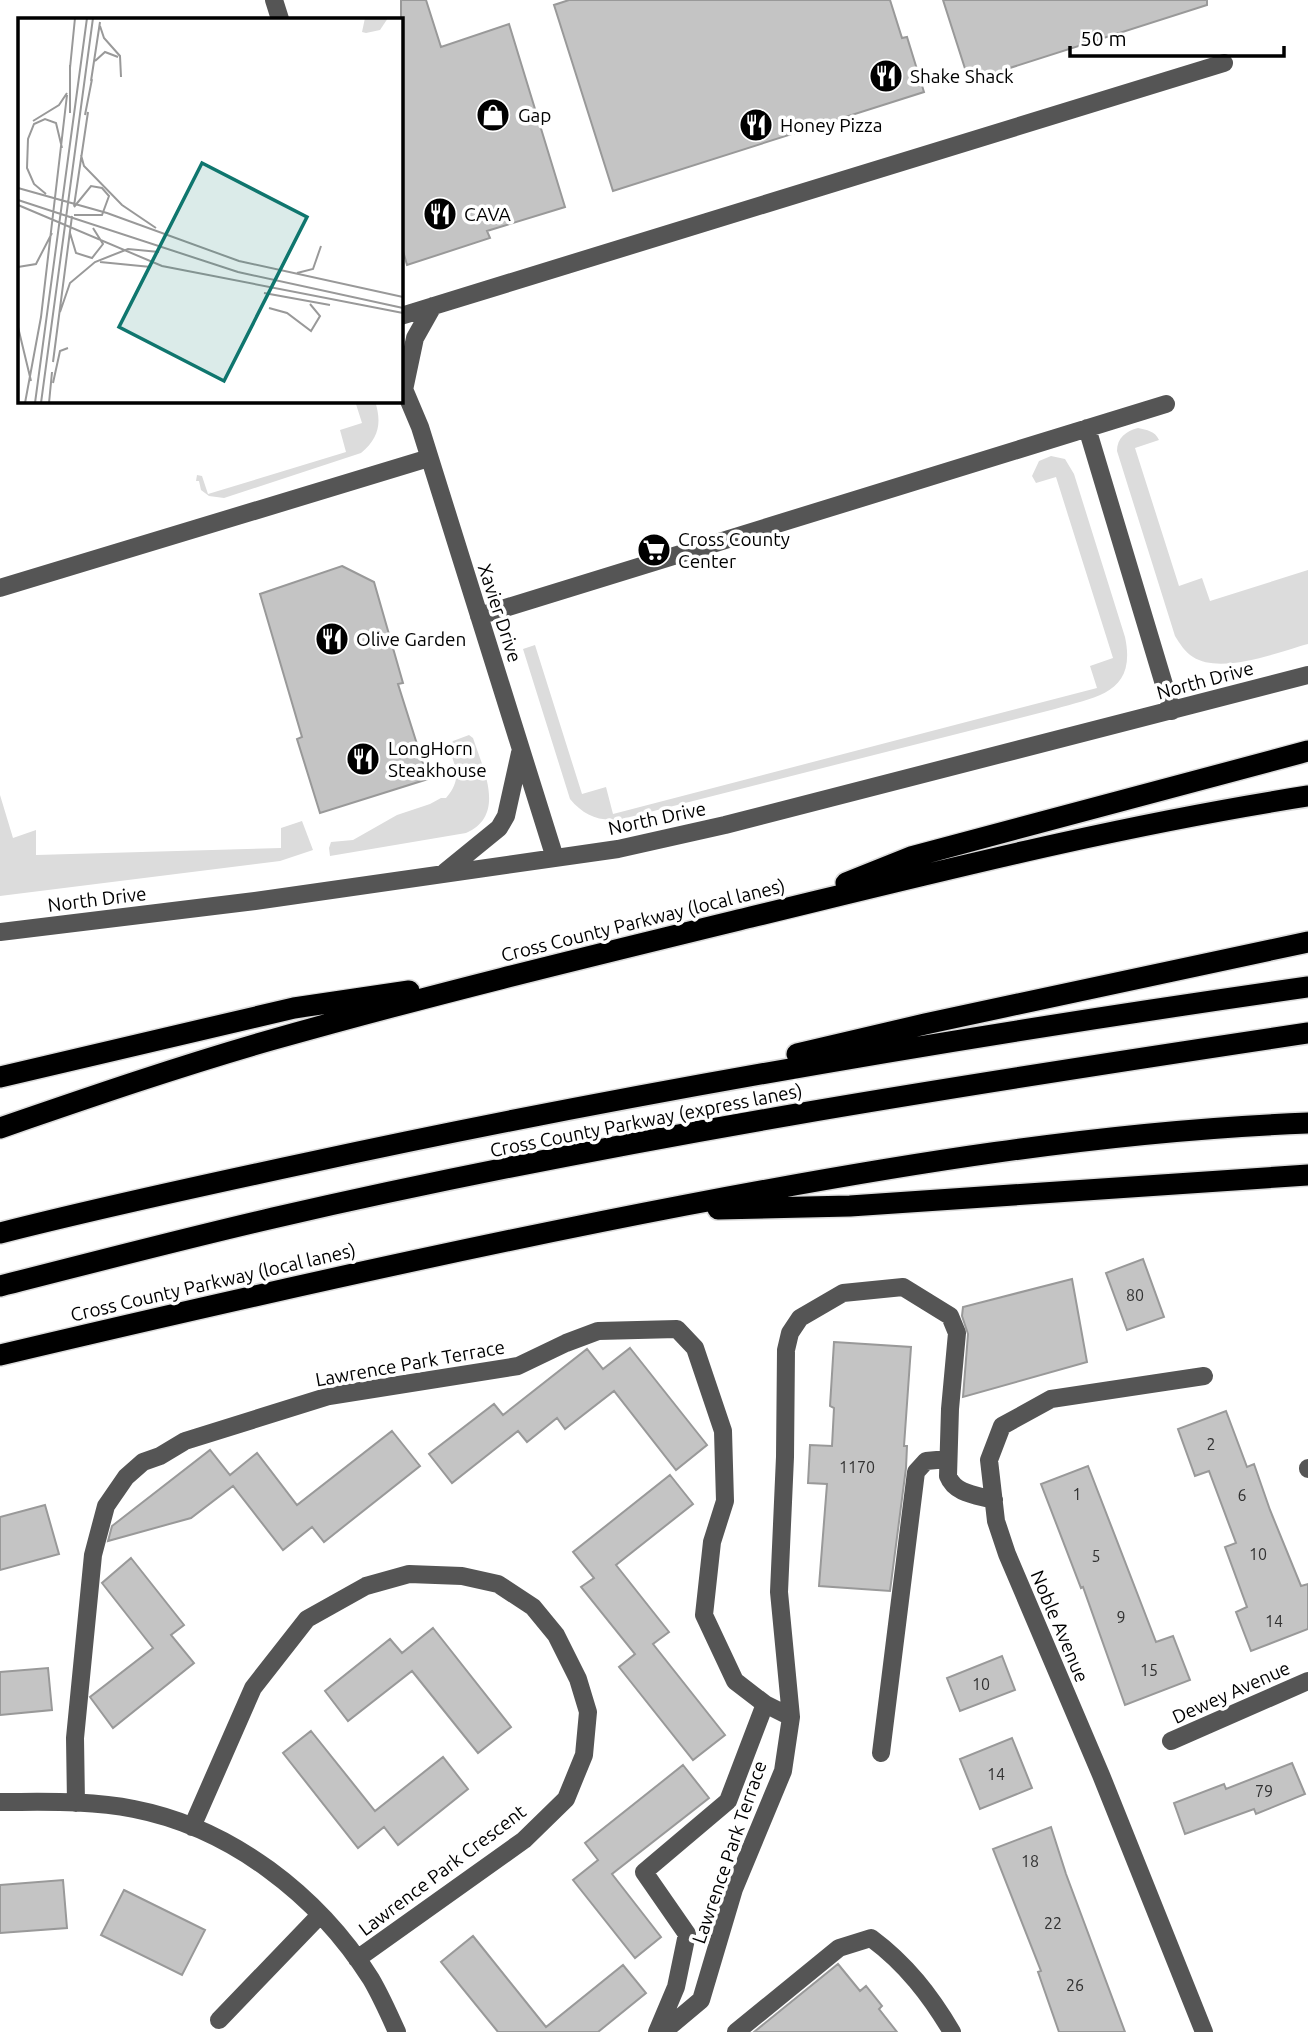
<svg xmlns="http://www.w3.org/2000/svg" width="1308" height="2032" font-family="Ubuntu,sans-serif">
<style>
.green{fill:#dcdcdc}
.building{fill:#c4c4c4;stroke:#999;stroke-width:2}
.lines{fill:none;stroke-linecap:round;stroke-linejoin:round}
.highway-casing{stroke:#dbdbdb;stroke-width:24}
.minor{stroke:#555;stroke-width:18}
.highway{stroke:#000;stroke-width:21}
.labels{text-anchor:middle;dominant-baseline:central;stroke-width:7;stroke-linejoin:round;paint-order:stroke}
.number-label{font-size:16px;fill:#313131}
.poi-label{font-size:19px;fill:#000;stroke:#fff;text-anchor:start}
.street-label{font-size:19px;fill:#000;stroke:#fff}
.inset-road{fill:none;stroke:#999;stroke-width:2}
.view{fill:#0f766e;fill-opacity:0.15;stroke:#0f766e;stroke-width:3.5}
.inset-edge{fill:none;stroke:#000;stroke-width:3.5}
</style>
<rect width="100%" height="100%" fill="#fff"/>
<!-- green -->
<path class="green" d="M355 401H375C382 423 379 438 361 453L224 498 209 496 201 490 199 481H196L197 475 202 476 208 494 346 452 340 430 362 423Z
M1138 428C1147 430 1155 431 1159 440L1135 448 1179 586 1202 578 1210 601 1308 570V644C1278 652 1221 675 1193 657 1185 652 1180 644 1175 636L1117 451C1117 438 1126 431 1138 428Z
M1051 456 1065 459 1074 474 1125 637C1137 693 1097 697 1055 709L626 818C602 823 585 817 570 799L523 649 535 645 582 794 606 787 613 814 1097 688 1090 666 1113 658 1056 477 1036 483 1032 476 1039 461Z
M469 735 473 738C483 769 507 815 466 833L330 856 329 848 331 842 353 840 397 815 430 804 441 798H446C463 778 455 768 449 747L453 741Z
M0 795 13 838 36 830V855L281 848V828L302 821 313 850 280 861 0 896Z"/>
<!-- building -->
<path class="building" d="M401 0H426L441 47 509 24 565 207 487 231 490 238 407 265 401 244Z
M569 0H890L902 38 907 37 924 92 613 191 554 5Z
M943 0H1207V5L969 81Z
M342 566 374 582 403 683 398 684 428 779 320 813 297 739 302 737 260 594Z
M1143 1259 1164 1317 1127 1330 1106 1273Z
M1072 1279 1087 1362 963 1397 968 1334 962 1316 963 1307Z
M834 1342 911 1347 904 1446H907L906 1468 890 1591 819 1586 827 1484 808 1483 810 1445 832 1446 834 1408 830 1406Z
M630 1348 707 1445 676 1470 614 1391 565 1429 557 1418 527 1442 518 1431 452 1483 429 1454 494 1404 503 1415 587 1349 603 1369Z
M1226 1411 1247 1467 1254 1464 1270 1510 1301 1586 1308 1584V1629L1251 1651 1236 1612 1247 1607 1225 1547 1236 1543 1209 1471 1195 1476 1178 1429Z
M392 1431 420 1466 324 1542 312 1527 283 1550 233 1486 191 1518 108 1541 112 1526 210 1450 230 1475 257 1453 297 1505Z
M1088 1466 1156 1642 1173 1636 1190 1680 1125 1705 1083 1587 1081 1588 1041 1484Z
M670 1475 693 1504 616 1565 669 1632 653 1644 725 1735 693 1760 619 1667 635 1654 581 1587 594 1578 573 1552Z
M45 1505 59 1554 0 1570V1517Z
M131 1558 184 1625 171 1635 194 1663 113 1728 90 1697 153 1648 102 1583Z
M433 1628 511 1727 478 1753 412 1671 348 1721 325 1691 390 1639 402 1653Z
M1002 1656 1015 1690 960 1711 947 1678Z
M48 1668 52 1710 0 1715V1672Z
M311 1731 375 1811 443 1757 468 1789 398 1845 384 1827 358 1848 283 1753Z
M1012 1738 1032 1788 980 1809 960 1759Z
M1292 1763 1305 1794 1256 1814 1254 1809 1185 1834 1174 1803 1224 1784 1226 1789Z
M683 1765 709 1798 612 1874 661 1937 635 1958 573 1880 598 1860 585 1843Z
M1051 1827 1066 1874 1125 2032H1059L1038 1972 1041 1971 993 1849Z
M63 1880 67 1928 0 1933V1885Z
M124 1890 205 1930 182 1975 101 1935Z
M473 1936 546 2027 623 1965 646 1993 598 2032H498L441 1962Z
M838 1964 860 1991 866 1986 882 2006 879 2009 897 2032H754Z"/>
<g class="lines">
<defs>
<path id="highway" d="M846 883 911 857 1308 751
M797 1054 925 1024 1308 942
M0 1077 294 1008 409 991
M0 1128C90 1097 180 1066 271 1040 430 995 591 956 751 917 936 872 1120 825 1308 796
M718 1209 850 1206 1308 1175
M0 1233C102 1207 204 1185 307 1163 638 1091 972 1035 1308 987
M0 1286C91 1263 182 1239 273 1218 615 1139 962 1085 1308 1033
M0 1355C228 1301 456 1249 686 1205 891 1166 1099 1131 1308 1123"/>
</defs>
<!-- highway casing -->
<use href="#highway" class="highway-casing"/>
<!-- minor -->
<path class="minor" d="M274 0 280 19
M401 316 1224 63
M401 382 420 427 555 858
M404 390 415 338 433 306
M1087 428 1172 711
M0 588 429 458
M479 616 1166 404
M445 872 499 828 506 816 520 753
M0 932 255 901 618 849 725 825 1308 675
M1308 1468V1469
M791 1717 779 1592 785 1457 786 1350 790 1333 800 1318 843 1293 903 1287 950 1316 957 1333 950 1409 948 1476C955 1494 976 1495 994 1500
M1171 1741 1308 1681
M881 1753 916 1472 926 1461 948 1459
M0 1802C44 1802 90 1800 134 1809 231 1828 318 1895 371 1979 381 1996 389 2014 397 2032
M76 1803 75 1738 93 1555 106 1506 126 1477 143 1462 160 1456 185 1441 329 1396 518 1366 566 1343 598 1331 677 1329 695 1348 723 1431 725 1501 712 1542 704 1615 735 1681 765 1704 791 1717 783 1771 734 1889 701 2000 663 2032
M192 1827 253 1688 307 1619 366 1586 409 1574 462 1576 498 1584 533 1607 556 1635 578 1679 588 1712 584 1755 566 1799 524 1840 357 1959
M219 2020 320 1915
M657 2032 676 1987 687 1934 644 1872 728 1801 765 1704
M736 2032 839 1948 871 1938C906 1964 930 1995 952 2032
M1204 2032 1101 1775 1007 1554 996 1521 989 1460 1002 1426 1051 1399 1204 1376"/>
<!-- highway -->
<use href="#highway" class="highway"/>
</g>
<!-- icons -->
<defs>
<symbol id="restaurant-disc" viewBox="-11 -11 22 22"><circle r="9.5" fill="#000" stroke="#fff"/><path d="M-5-6h1v4h1v-4h1v4h1v-4h1v5L-1.5 .5V6h-2V.5L-5-1ZM5-6V6H3V1.5H1.5Q1.5-4 5-6Z" fill="#fff"/></symbol>
<symbol id="shop-disc" viewBox="-11 -11 22 22"><circle r="9.5" fill="#000" stroke="#fff"/><path d="M-5-2.5h2.3a2.7 3.5 0 0 1 5.4 0H5L5.5 6h-11ZM-1.5-2.5h3a1.5 2.3 0 0 0-3 0Z" fill="#fff"/></symbol>
<symbol id="supermarket-disc" viewBox="-11 -11 22 22"><circle r="9.5" fill="#000" stroke="#fff"/><path d="M-6-5.5h2.5l.6 2H6L4.5 2H-2.5L-4.4-4H-6ZM-1.5 3.2a1.3 1.3 0 1 0 .1 0ZM3 3.2a1.3 1.3 0 1 0 .1 0Z" fill="#fff"/></symbol>
</defs>
<g fill-rule="evenodd">
<use href="#restaurant-disc" x="867" y="57" width="38" height="38"/>
<use href="#shop-disc" x="474" y="96" width="38" height="38"/>
<use href="#restaurant-disc" x="737" y="106" width="38" height="38"/>
<use href="#restaurant-disc" x="421" y="195" width="38" height="38"/>
<use href="#supermarket-disc" x="635" y="531" width="38" height="38"/>
<use href="#restaurant-disc" x="313" y="620" width="38" height="38"/>
<use href="#restaurant-disc" x="344" y="740" width="38" height="38"/>
</g>
<g class="labels">
<!-- number labels -->
<g class="number-label">
<text x="1135" y="1295">80</text>
<text x="1211" y="1444">2</text>
<text x="857" y="1467">1170</text>
<text x="1077" y="1494">1</text>
<text x="1242" y="1495">6</text>
<text x="1258" y="1554">10</text>
<text x="1096" y="1556">5</text>
<text x="1121" y="1617">9</text>
<text x="1274" y="1621">14</text>
<text x="1149" y="1670">15</text>
<text x="981" y="1684">10</text>
<text x="996" y="1774">14</text>
<text x="1264" y="1791">79</text>
<text x="1030" y="1861">18</text>
<text x="1053" y="1923">22</text>
<text x="1075" y="1985">26</text>
</g>
<!-- poi labels -->
<g class="poi-label">
<text x="910" y="76">Shake Shack</text>
<text x="518" y="115">Gap</text>
<text x="780" y="125">Honey Pizza</text>
<text x="464" y="214">CAVA</text>
<text x="678" y="539">Cross County<tspan x="678" dy="22">Center</tspan></text>
<text x="356" y="639">Olive Garden</text>
<text x="388" y="748">LongHorn<tspan x="388" dy="22">Steakhouse</tspan></text>
</g>
<!-- street labels -->
<g class="street-label">
<text transform="translate(500 613) rotate(72)">Xavier Drive</text>
<text transform="translate(1205 680) rotate(-15)">North Drive</text>
<text transform="translate(657 818) rotate(-12)">North Drive</text>
<text transform="translate(97 899) rotate(-7)">North Drive</text>
<text transform="translate(643 920) rotate(-14)">Cross County Parkway (local lanes)</text>
<text transform="translate(646 1120) rotate(-11)">Cross County Parkway (express lanes)</text>
<text transform="translate(213 1282) rotate(-13)">Cross County Parkway (local lanes)</text>
<text transform="translate(410 1363) rotate(-10)">Lawrence Park Terrace</text>
<text transform="translate(1060 1626) rotate(67)">Noble Avenue</text>
<text transform="translate(1231 1692) rotate(-24)">Dewey Avenue</text>
<text transform="translate(729 1852) rotate(-71)">Lawrence Park Terrace</text>
<text transform="translate(442 1870) rotate(-37)">Lawrence Park Crescent</text>
</g>
</g>
<!-- overview -->
<g transform="translate(18 18)">
<rect width="385" height="385" fill="#fff"/>
<path d="M347 0H370L362 12 348 15 344 14Z" fill="#dcdcdc"/>
<path class="inset-road" d="M82 8 86 20 102 38 103 59M77 43 87 34 100 39M52 47V95M52 50 57 0M73 63 82 4M67 97 74 61M15 103 41 87 49 75M63 137 66 148 104 187 138 210M0 170 89 195 221 243 385 279M28 176 16 166 9 150 10 121 16 106 27 101 38 105 44 130M0 182 220 254 385 290M0 187 144 248 385 295M56 188 70 94M56 189 73 168 84 170 91 178 84 197H56M52 215 58 235 74 240 85 226 75 210M82 244 133 249M0 249 18 246 34 215M279 255 295 251 303 228M246 275 312 287M251 290 269 295 293 313 302 298 292 286M42 294 52 265 77 244 110 231 141 234M0 309 13 363M35 344 54 198M35 365 42 333 50 330M7 385 23 299 49 77M17 385 69 0M23 385 75 0M31 385 34 354"/>
<path class="view" d="M184 145 289 199 206 363 101 309Z"/>
<rect width="385" height="385" class="inset-edge"/>
</g>
<!-- scale -->
<path d="M1070 46v10h214v-10" fill="none" stroke="#000000" stroke-width="3.5"/>
<text x="1080" y="46" font-size="21" fill="#000000" stroke="#ffffff" stroke-width="5" paint-order="stroke">50 m</text>
</svg>
